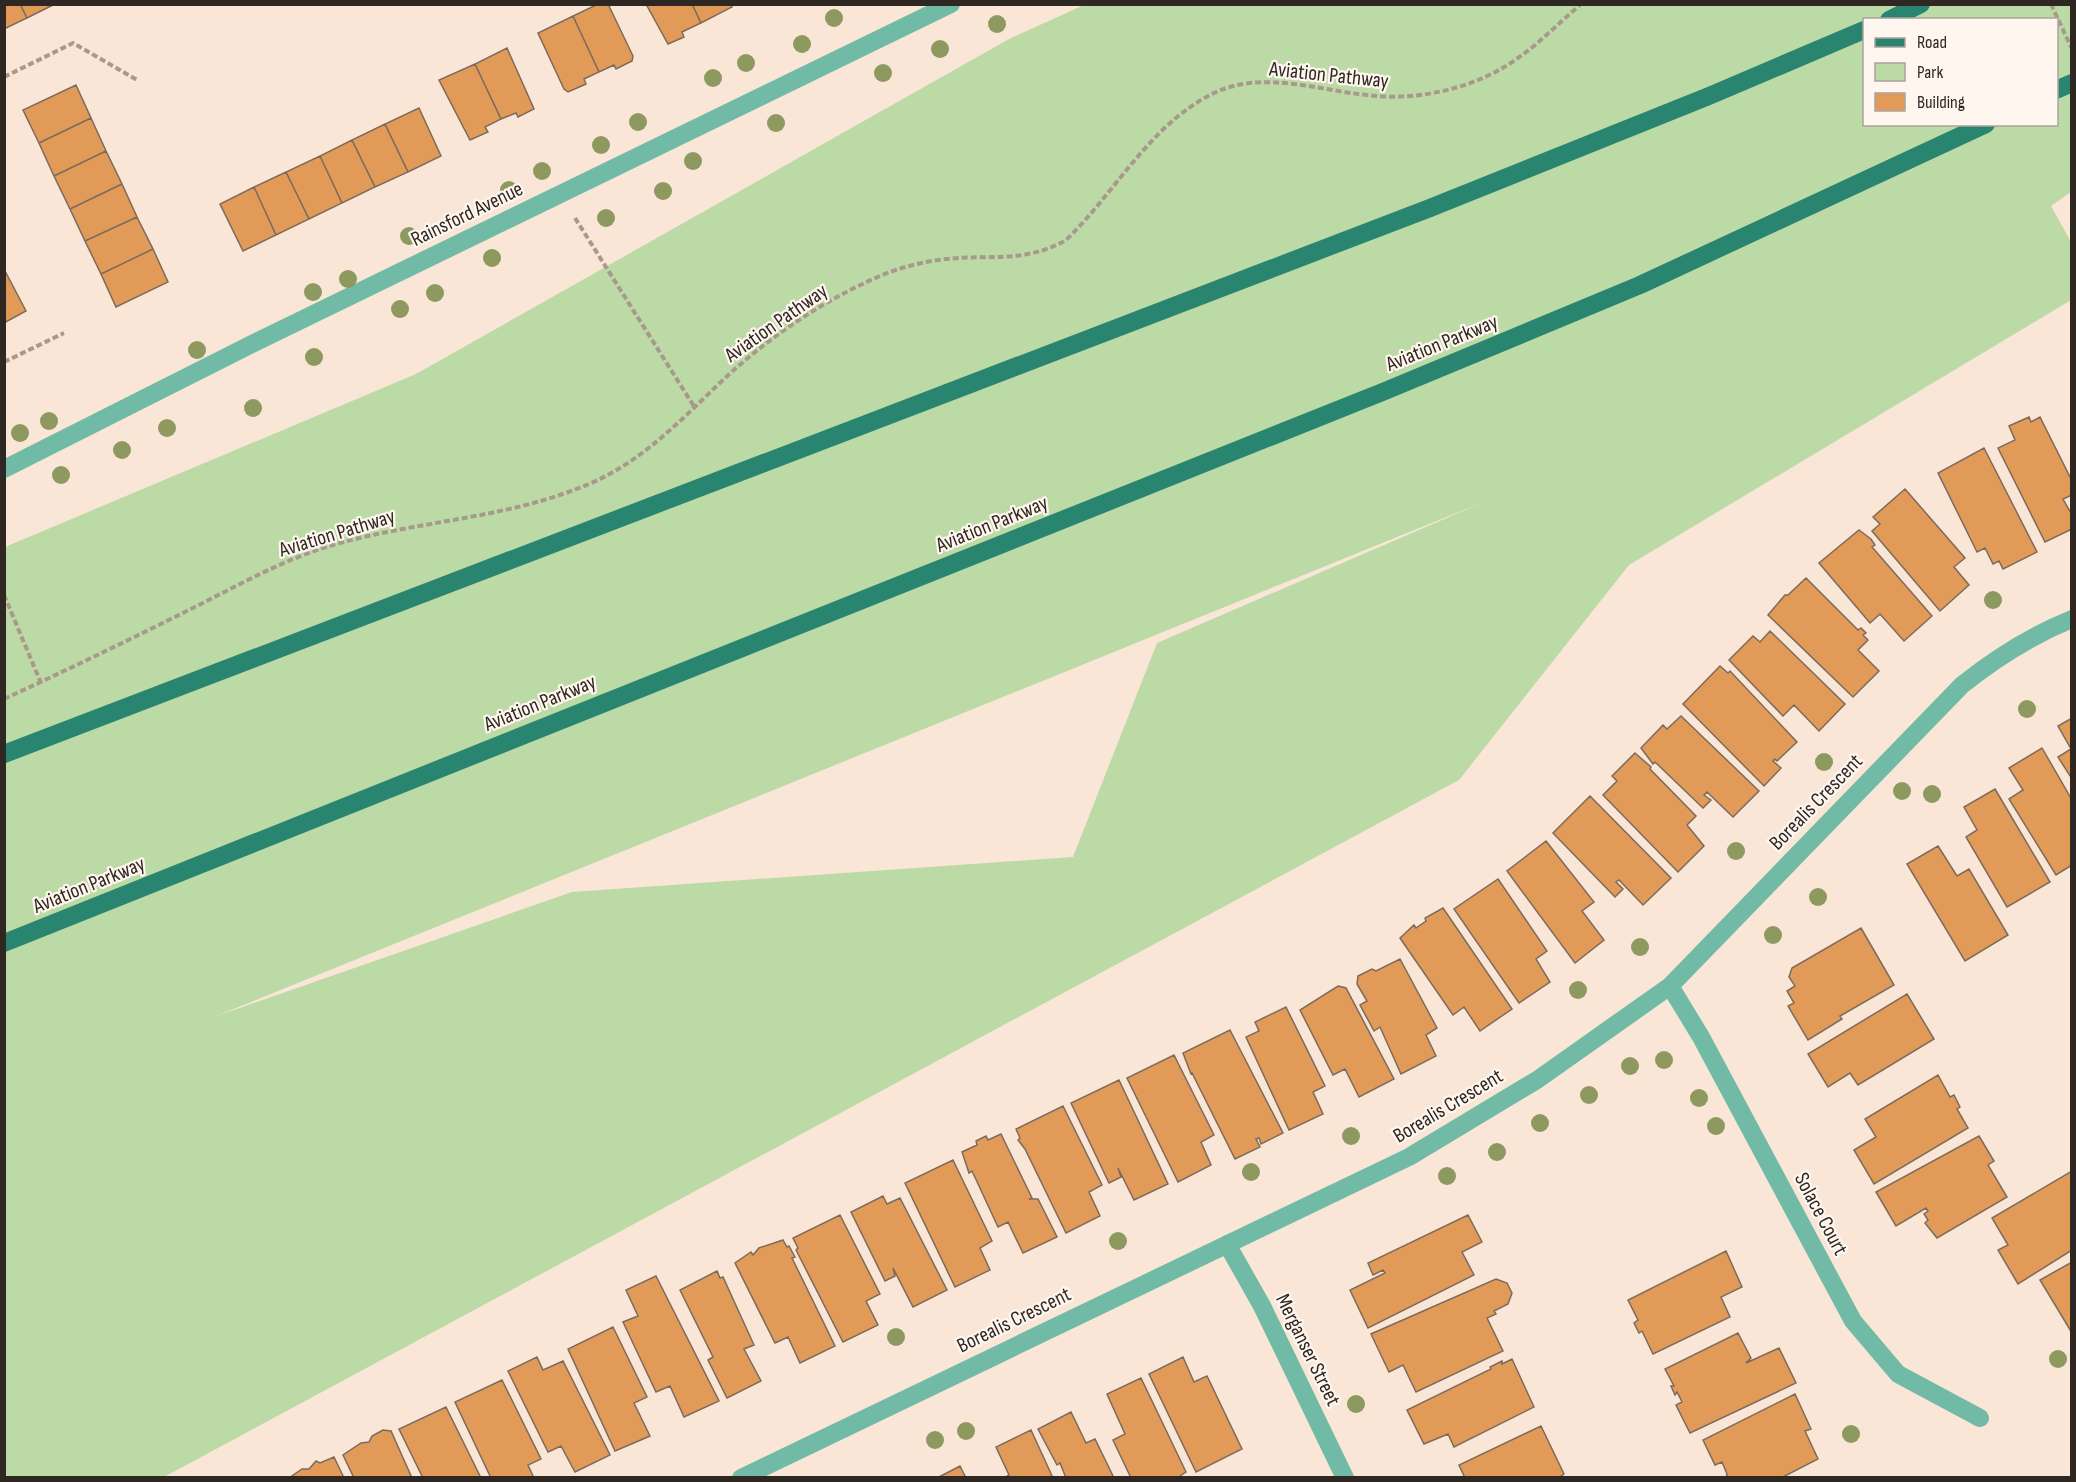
<svg xmlns="http://www.w3.org/2000/svg" width="2076" height="1482" font-family="'Sofia Sans Condensed',sans-serif">
<style>
.green{fill:#bcdaa5;fill-rule:evenodd}
.building{fill:#e19a58;stroke:#7c6b5c;stroke-width:1.5}
.lines{fill:none;stroke-linecap:round;stroke-linejoin:round}
.path{stroke:#a8998d;stroke-width:4;stroke-dasharray:6 3;stroke-linecap:butt}
.minor{stroke:#71bba6;stroke-width:18}
.major{stroke:#2a8570;stroke-width:18}
.tree{fill:#8e9960}
.labels{text-anchor:middle;dominant-baseline:central;stroke-width:4.5;stroke-linejoin:round;paint-order:stroke}
.street-label{font-size:21px;fill:#2f2721;stroke:#fef6ef}
</style>
<rect width="100%" height="100%" fill="#fae6d6"/>
<!-- green -->
<path class="green" d="M1084 5H2071V192L2051 206 2071 242V300L1629 565 1459 780 164 1477 5 1478V547L416 374 1009 39ZM1864 20H2056V124H1864ZM1486 501 1157 643 1073 857 572 892 214 1017Z"/>
<!-- building -->
<path class="building" d="M4 4H20L27 18 4 29Z
M20 4H55L27 18Z
M598 4H608L633 56 632 61 616 69 614 65 599 72 573 16Z
M646 4H692L701 23 682 32 684 37 668 44Z
M692 4H731L732 7 701 23Z
M573 16 599 72 584 79 586 84 568 92 564 89 538 33Z
M507 48 534 109 518 117 516 113 501 119 475 64Z
M475 64 501 119 485 127 488 132 470 140 439 80Z
M76 85 91 118 39 143 23 110Z
M419 108 441 156 408 172 385 124Z
M91 118 106 151 54 176 39 143Z
M385 124 408 172 375 187 352 140Z
M352 140 375 187 342 203 320 156Z
M106 151 122 184 70 209 54 176Z
M320 156 342 203 309 219 286 172Z
M286 172 309 219 276 235 254 187Z
M122 184 137 217 85 241 70 209Z
M254 187 276 235 243 251 220 204Z
M137 217 153 249 101 274 85 241Z
M153 249 168 282 116 307 101 274Z
M4 269 26 311 4 323Z
M2029 417 2031 422 2040 417 2072 481V495L2063 499 2072 515V529L2045 542 1998 448 2015 440 2009 426Z
M1984 448 2037 552 2003 569 1999 561 1993 564 1985 548 1977 552 1938 473Z
M1905 489 1965 558 1954 567 1969 585 1940 611 1872 531 1880 524 1873 517Z
M1859 530 1871 539 1875 545 1872 547 1932 616 1904 641 1880 614 1870 623 1819 563Z
M1806 578 1858 630 1861 628 1866 633 1863 635 1868 640 1858 650 1879 671 1853 697 1768 615 1785 595H1788Z
M1770 631 1845 704 1819 731 1794 705 1783 716 1729 660 1753 636 1760 642Z
M1720 666 1728 673 1730 671 1797 742 1777 761 1775 759 1773 761 1781 768 1764 786 1683 704Z
M1681 716 1759 791 1733 817 1707 792 1704 795 1711 800 1703 808 1655 762 1653 764 1641 748 1663 725 1667 729Z
M2072 718V779L2058 757 2071 749 2058 726Z
M2042 748 2072 800V865L2056 875 2009 799 2023 790 2009 768Z
M1635 753 1651 767 1650 769 1696 816 1687 825 1704 846 1678 872 1603 795 1617 781 1612 776Z
M1995 789 2050 882 2007 907 1966 837 1977 830 1964 807Z
M1590 796 1671 878 1643 905 1619 880 1616 882 1623 889 1615 897 1553 833Z
M1546 841 1594 902 1582 911 1604 940 1575 963 1507 871Z
M1938 846 1957 876 1969 869 2008 935 1965 961 1907 864Z
M1498 879 1547 951 1536 959 1550 982 1519 1003 1454 909Z
M1443 908 1512 1009 1480 1031 1464 1007 1453 1015 1400 938 1414 925 1416 928 1426 921 1425 918Z
M1861 928 1894 985 1840 1016 1842 1019 1808 1040 1788 1006 1794 1003 1787 991 1795 986 1789 977 1792 968Z
M1400 959 1437 1028 1426 1035 1436 1056 1401 1074 1380 1027 1374 1031 1360 1005 1367 1001 1357 984 1358 976 1372 969 1376 971Z
M1338 986 1346 988 1394 1079 1359 1097 1345 1069 1333 1075 1300 1010Z
M1907 994 1934 1039 1858 1085 1850 1073 1828 1087 1808 1054Z
M1286 1007 1325 1086 1313 1092 1323 1114 1289 1130 1246 1037 1259 1031 1255 1022Z
M1230 1030 1283 1133 1261 1144 1259 1138 1256 1139 1260 1147 1235 1159 1192 1073 1191 1074 1183 1053Z
M1174 1055 1214 1135 1201 1142 1211 1165 1178 1182 1127 1078Z
M1938 1075 1950 1097 1954 1095 1960 1107 1957 1109 1968 1128 1874 1184 1854 1150 1876 1137 1865 1119Z
M1119 1080 1168 1184 1134 1200 1118 1168 1121 1177 1109 1183 1071 1103Z
M1063 1106 1102 1185 1089 1192 1100 1216 1066 1233 1025 1149 1018 1140 1020 1138 1016 1129Z
M1001 1134 1032 1198 1029 1199H1038L1057 1237 1023 1253 1008 1222 998 1227 972 1171 969 1173 962 1152 977 1145 976 1141 986 1136 988 1140Z
M1979 1136 1994 1161 1988 1165 2007 1197 1937 1238 1925 1223 1928 1220 1924 1214 1928 1211 1926 1208 1896 1226 1876 1192Z
M953 1160 992 1241 980 1248 990 1270 955 1287 905 1183Z
M2072 1171V1250L2018 1284 1998 1250 2008 1245 1992 1218Z
M883 1196 887 1204 900 1198 947 1290 913 1307 893 1268 895 1276 885 1281 851 1212Z
M840 1215 880 1294 866 1301 878 1325 843 1342 796 1250 798 1248 793 1238Z
M1468 1215 1482 1242 1462 1252 1474 1275 1368 1328 1350 1290 1385 1273 1383 1270 1373 1275 1368 1263Z
M783 1240 787 1247 789 1246 795 1257 792 1258 835 1346 800 1363 788 1337 775 1343 735 1263 751 1252 753 1255 759 1248Z
M1726 1251 1742 1287 1721 1297 1730 1317 1653 1354 1642 1331 1639 1333 1634 1323 1638 1320 1628 1300Z
M2072 1262V1333L2040 1280Z
M717 1271 720 1278 723 1277 754 1345 744 1349 761 1381 727 1398 708 1360 713 1357 680 1290Z
M656 1276 719 1401 684 1417 670 1386 656 1392 623 1322 638 1316 626 1290Z
M1496 1279 1507 1283 1512 1293 1508 1304 1494 1311 1496 1314 1487 1318 1503 1351 1416 1392 1403 1365 1389 1372 1371 1334Z
M613 1327 647 1397 634 1403 650 1436 615 1451 568 1349Z
M1738 1333 1751 1358 1746 1363 1779 1348 1796 1383 1690 1433 1676 1405 1682 1402 1677 1392 1675 1395 1671 1386H1674L1665 1369Z
M537 1357 543 1370 563 1361 610 1455 575 1472 561 1446 548 1452 508 1371Z
M1183 1357 1194 1382 1207 1376 1242 1449 1196 1472 1149 1374Z
M1512 1359 1534 1407 1454 1447 1448 1434 1424 1444 1407 1410 1491 1369 1490 1367 1502 1361V1364Z
M1141 1378 1186 1472 1177 1478H1131L1113 1440 1125 1434 1107 1394Z
M502 1380 541 1459 528 1465 534 1478H491L455 1402Z
M1795 1394 1811 1429 1805 1431 1818 1459 1781 1478H1726L1727 1474 1722 1462 1715 1465 1703 1440Z
M446 1407 481 1478H423L399 1429Z
M1071 1412 1086 1443 1095 1439 1114 1478H1066L1060 1463 1057 1465 1038 1429Z
M1541 1426 1564 1474 1558 1478H1465L1459 1465Z
M383 1430 391 1431 412 1478H354L343 1455 361 1443 369 1442 372 1436Z
M1031 1430 1053 1478H1004L1009 1475 996 1447Z
M334 1457 344 1478H289L302 1469H309L316 1461 320 1463Z
M960 1466 966 1478H937Z"/>
<g class="lines">
<!-- path -->
<path class="path" d="M2051 4 2072 49
M4 77 73 43 137 80
M575 218 695 408
M4 362 64 333
M4 595 41 683
M4 699C67 670 129 640 191 609 233 588 275 564 320 549 413 519 511 521 600 479 649 455 686 415 724 379 767 339 818 304 871 280 892 270 916 263 939 260 986 253 1022 265 1066 240 1116 192 1150 124 1214 93 1264 69 1323 92 1376 96 1425 100 1482 86 1522 55 1543 40 1561 21 1581 4"/>
<!-- minor -->
<path class="minor" d="M4 469 256 342 951 4
M1670 986 1701 1037 1853 1321 1898 1374 1980 1418
M1227 1244 1262 1306 1345 1478
M741 1478 1409 1157 1537 1080 1670 986 1962 685C1997 657 2030 636 2072 619"/>
<!-- major -->
<path class="major" d="M1889 20 1921 4
M2056 90 2072 83
M4 754 1430 208 1709 96 1864 30
M4 943 1385 391 1640 285 1986 124"/>
</g>
<!-- trees -->
<g class="tree">
<circle cx="834" cy="18" r="9"/>
<circle cx="997" cy="24" r="9"/>
<circle cx="802" cy="44" r="9"/>
<circle cx="940" cy="49" r="9"/>
<circle cx="746" cy="63" r="9"/>
<circle cx="883" cy="73" r="9"/>
<circle cx="713" cy="78" r="9"/>
<circle cx="638" cy="122" r="9"/>
<circle cx="776" cy="123" r="9"/>
<circle cx="601" cy="145" r="9"/>
<circle cx="693" cy="161" r="9"/>
<circle cx="542" cy="171" r="9"/>
<circle cx="509" cy="190" r="9"/>
<circle cx="663" cy="191" r="9"/>
<circle cx="606" cy="218" r="9"/>
<circle cx="409" cy="236" r="9"/>
<circle cx="492" cy="258" r="9"/>
<circle cx="348" cy="279" r="9"/>
<circle cx="313" cy="292" r="9"/>
<circle cx="435" cy="293" r="9"/>
<circle cx="400" cy="309" r="9"/>
<circle cx="197" cy="350" r="9"/>
<circle cx="314" cy="357" r="9"/>
<circle cx="253" cy="408" r="9"/>
<circle cx="49" cy="421" r="9"/>
<circle cx="167" cy="428" r="9"/>
<circle cx="20" cy="433" r="9"/>
<circle cx="122" cy="450" r="9"/>
<circle cx="61" cy="475" r="9"/>
<circle cx="1993" cy="600" r="9"/>
<circle cx="2027" cy="709" r="9"/>
<circle cx="1824" cy="762" r="9"/>
<circle cx="1902" cy="791" r="9"/>
<circle cx="1932" cy="794" r="9"/>
<circle cx="1736" cy="851" r="9"/>
<circle cx="1818" cy="897" r="9"/>
<circle cx="1773" cy="935" r="9"/>
<circle cx="1640" cy="947" r="9"/>
<circle cx="1578" cy="990" r="9"/>
<circle cx="1664" cy="1060" r="9"/>
<circle cx="1630" cy="1066" r="9"/>
<circle cx="1589" cy="1095" r="9"/>
<circle cx="1699" cy="1098" r="9"/>
<circle cx="1540" cy="1123" r="9"/>
<circle cx="1716" cy="1126" r="9"/>
<circle cx="1351" cy="1136" r="9"/>
<circle cx="1497" cy="1152" r="9"/>
<circle cx="1251" cy="1172" r="9"/>
<circle cx="1447" cy="1176" r="9"/>
<circle cx="1118" cy="1241" r="9"/>
<circle cx="896" cy="1337" r="9"/>
<circle cx="2058" cy="1359" r="9"/>
<circle cx="1356" cy="1404" r="9"/>
<circle cx="966" cy="1431" r="9"/>
<circle cx="1851" cy="1434" r="9"/>
<circle cx="935" cy="1440" r="9"/>
</g>
<g class="labels">
<!-- street labels -->
<g class="street-label">
<text transform="translate(1329 75) rotate(6)">Aviation Pathway</text>
<text transform="translate(467 214) rotate(-26)">Rainsford Avenue</text>
<text transform="translate(776 323) rotate(-35)">Aviation Pathway</text>
<text transform="translate(1442 343) rotate(-22)">Aviation Parkway</text>
<text transform="translate(992 524) rotate(-22)">Aviation Parkway</text>
<text transform="translate(337 533) rotate(-17)">Aviation Pathway</text>
<text transform="translate(540 703) rotate(-22)">Aviation Parkway</text>
<text transform="translate(1816 802) rotate(-46)">Borealis Crescent</text>
<text transform="translate(89 885) rotate(-22)">Aviation Parkway</text>
<text transform="translate(1448 1106) rotate(-31)">Borealis Crescent</text>
<text transform="translate(1821 1214) rotate(62)">Solace Court</text>
<text transform="translate(1014 1320) rotate(-26)">Borealis Crescent</text>
<text transform="translate(1308 1350) rotate(64)">Merganser Street</text>
</g>
</g>
<!-- border -->
<rect width="2076" height="1482" fill="none" stroke="#2f2721" stroke-width="12"/>
<!-- legend -->
<rect x="1863" y="18" width="195" height="108" fill="#fef6ef" stroke="#aba39d" stroke-width="1.5"/>
<rect x="1875" y="38" width="30" height="9" fill="#2a8570" stroke="#aba39d" stroke-width="1.5"/>
<text x="1917" y="48" font-size="18" fill="#2f2721">Road</text>
<rect x="1875" y="63" width="30" height="18" fill="#bcdaa5" stroke="#aba39d" stroke-width="1.5"/>
<text x="1917" y="78" font-size="18" fill="#2f2721">Park</text>
<rect x="1875" y="93" width="30" height="18" fill="#e19a58" stroke="#aba39d" stroke-width="1.5"/>
<text x="1917" y="108" font-size="18" fill="#2f2721">Building</text>
</svg>
